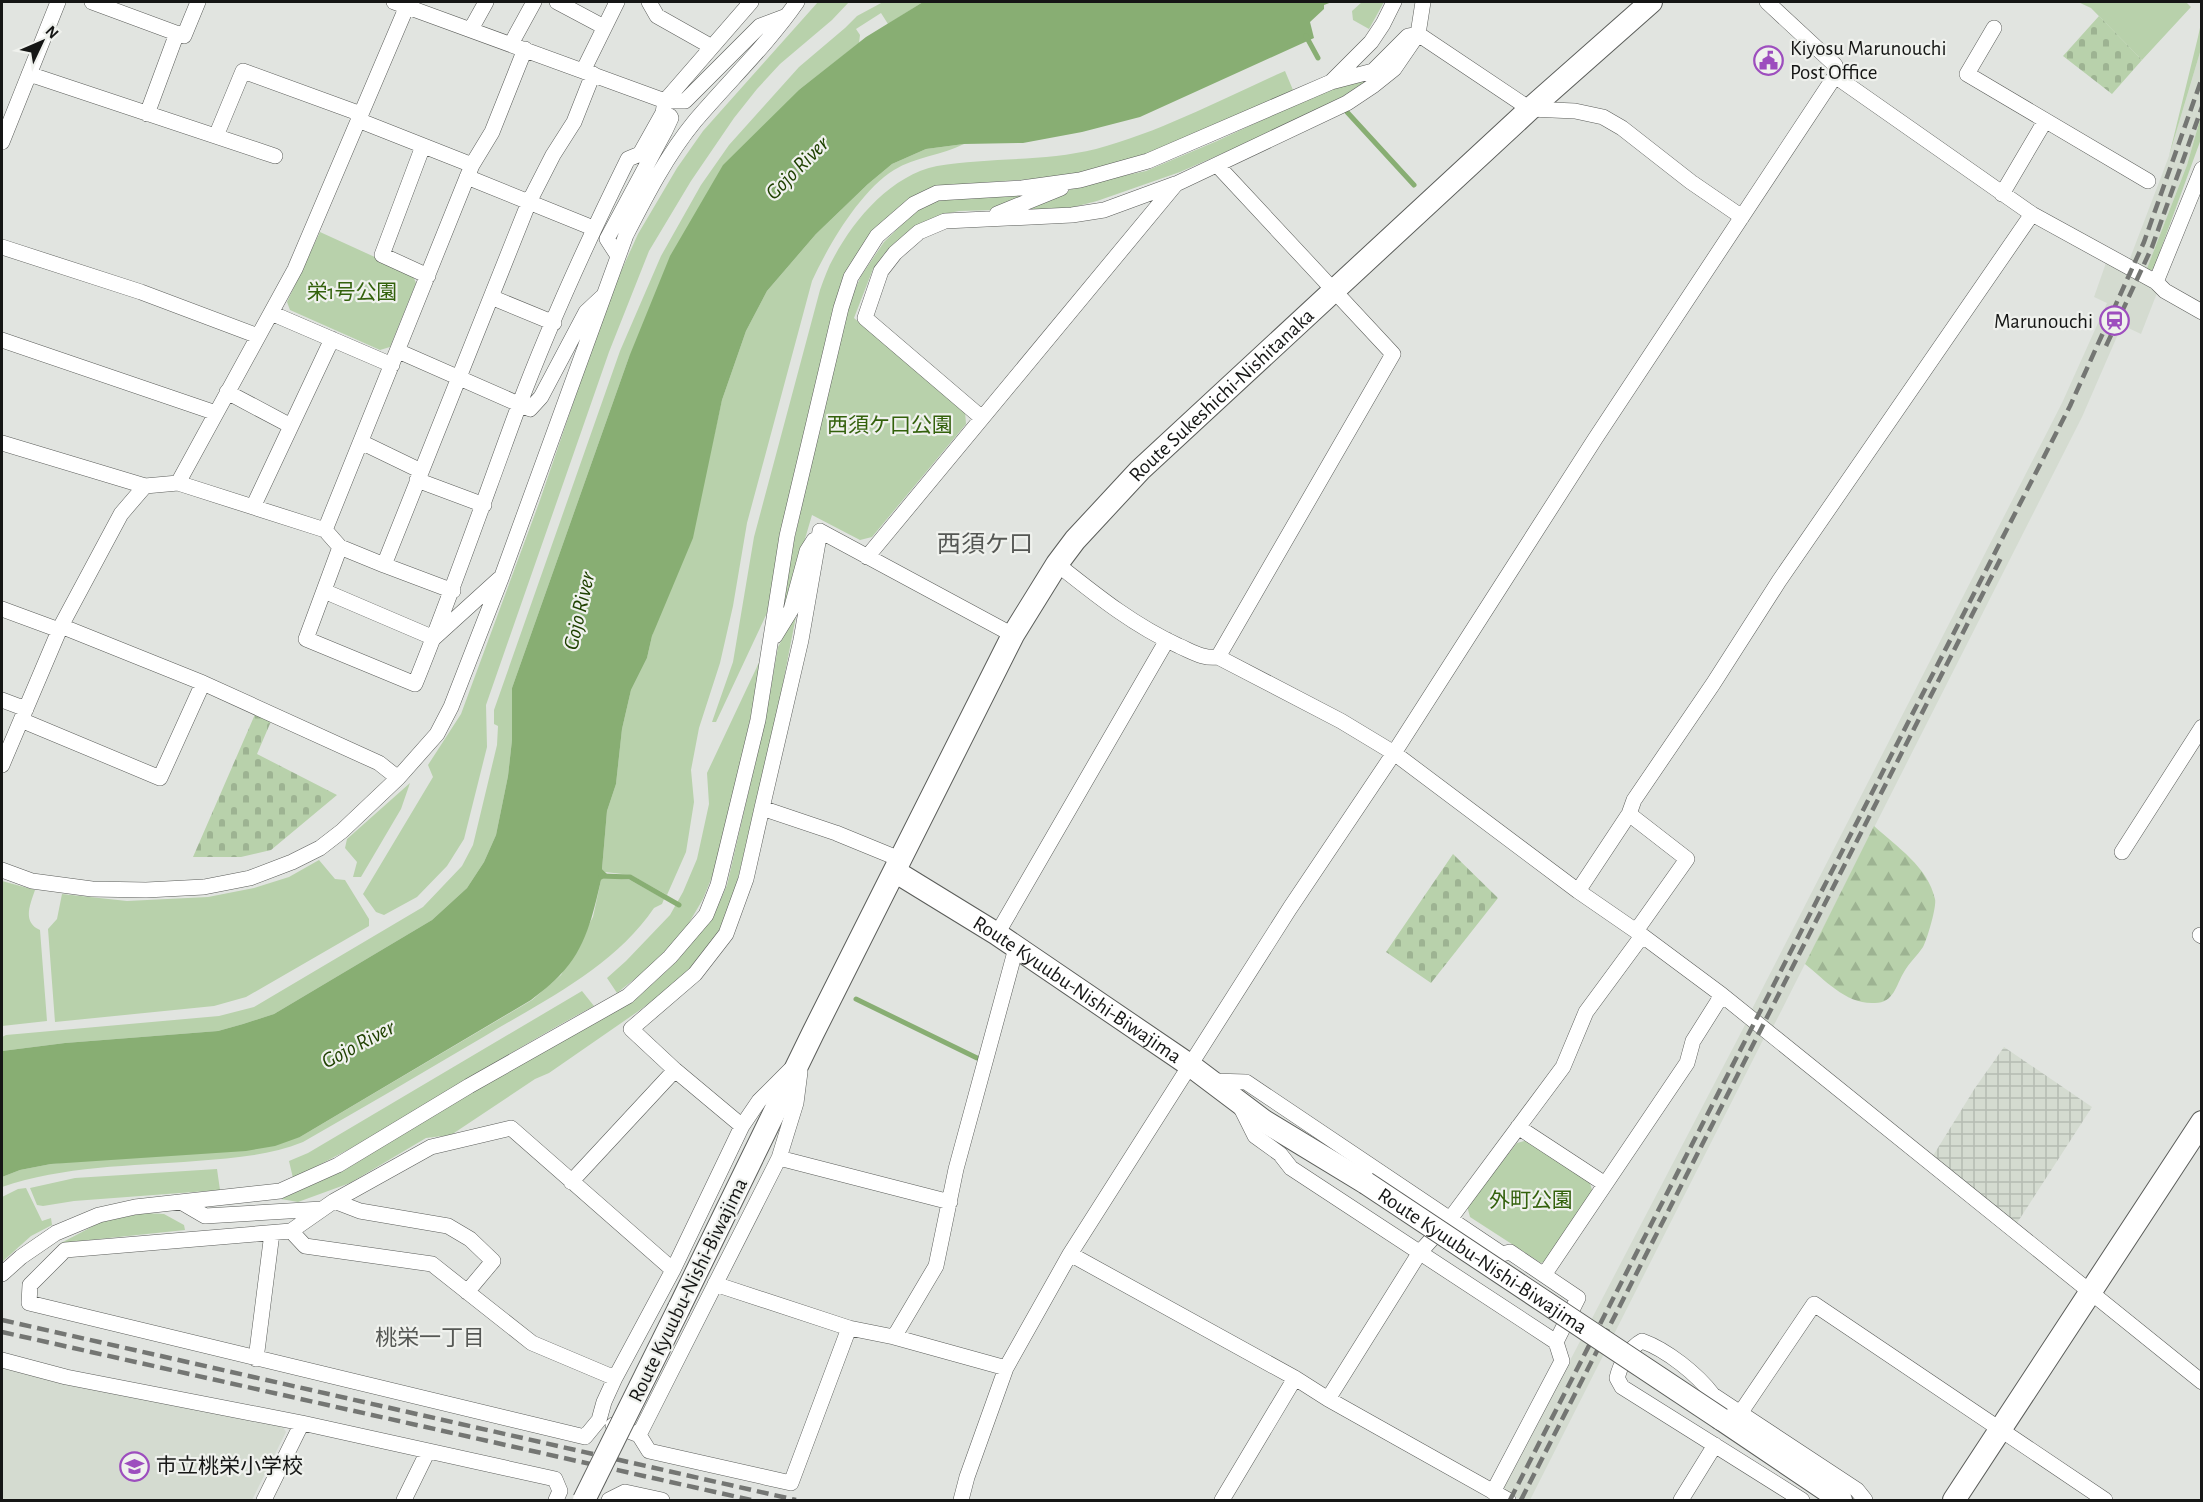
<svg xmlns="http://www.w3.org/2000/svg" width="2203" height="1502" font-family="'Alegreya Sans','Noto Sans JP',sans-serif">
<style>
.built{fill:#d4dbd0}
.industrial{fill:url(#industrial-grid)}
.green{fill:#b8d1ab}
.forest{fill:url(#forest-firs)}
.cemetery{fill:url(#cemetery-stones)}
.water{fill:#88ae73}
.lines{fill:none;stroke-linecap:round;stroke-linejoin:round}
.stream{stroke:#88ae73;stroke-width:5}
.street-casing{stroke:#5b5d5a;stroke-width:16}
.secondary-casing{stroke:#5b5d5a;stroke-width:24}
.street{stroke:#fff;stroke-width:15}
.secondary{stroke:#fff;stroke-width:22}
.rail{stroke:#747673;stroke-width:4.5;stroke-dasharray:12 6;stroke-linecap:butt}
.secondary-bridge-casing{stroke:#5b5d5a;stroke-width:24;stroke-linecap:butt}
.secondary-bridge{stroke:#fff;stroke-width:22}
.labels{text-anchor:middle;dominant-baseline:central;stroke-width:4.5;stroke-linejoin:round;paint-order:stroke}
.poi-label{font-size:21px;fill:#151615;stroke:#eff1ed;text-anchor:start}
.park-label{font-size:21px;fill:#33610c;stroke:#eff1ed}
.street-label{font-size:21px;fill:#151615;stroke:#eff1ed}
.water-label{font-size:22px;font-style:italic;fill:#1f4100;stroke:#eff1ed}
.neighbourhood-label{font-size:22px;fill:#555754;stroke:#eff1ed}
.quarter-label{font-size:24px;fill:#555754;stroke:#eff1ed}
</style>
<defs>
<pattern id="industrial-grid" width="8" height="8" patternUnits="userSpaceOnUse" patternTransform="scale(1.5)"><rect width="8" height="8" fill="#d4dbd0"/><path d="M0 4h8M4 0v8" fill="none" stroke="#b5bbb2"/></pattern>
<pattern id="forest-firs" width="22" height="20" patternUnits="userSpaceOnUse" patternTransform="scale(1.5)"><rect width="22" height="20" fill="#b8d1ab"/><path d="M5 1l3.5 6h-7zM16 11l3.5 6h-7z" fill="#9db392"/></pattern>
<pattern id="cemetery-stones" width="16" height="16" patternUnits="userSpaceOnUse" patternTransform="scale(1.5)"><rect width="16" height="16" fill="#b8d1ab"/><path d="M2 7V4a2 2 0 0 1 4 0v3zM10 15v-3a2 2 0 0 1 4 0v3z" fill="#9db392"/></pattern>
</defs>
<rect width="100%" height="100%" fill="#e1e4e0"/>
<!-- built -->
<path class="built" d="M2201 49V116L2187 165 2146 271 2129 261 2169 156Z
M2107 260 2143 278 2157 293 2141 334 2122 325 2082 417 1772 1029 1751 1011 2062 403 2107 303 2094 297Z
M1746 1023 1764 1038 1530 1500H1522L1502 1491Z
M2 1365 280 1423 286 1432 252 1500H2Z"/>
<!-- industrial -->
<path class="industrial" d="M2004 1047 2092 1107 2017 1223 1931 1159 1975 1088Z"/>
<!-- green -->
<path class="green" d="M818 2H849L832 20 780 64 757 89 734 118 691 181 649 251 609 352 486 705 487 747 464 839 447 866 417 897 384 915 376 912 363 894 433 777 428 765 461 714 539 503 593 345 618 278 638 234 677 168 703 131Z
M883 2H923L888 24 881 13 856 29 860 35 859 43 800 89 629 357 512 688V740L508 776 496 835 484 862 467 888 432 920 274 1014 243 1024 218 1031 65 1043 2 1051V1037L6 1035 219 1016 254 1007 423 907 462 866 473 845 497 745 498 726 494 724V710L620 351 661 256 701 185 729 145 799 67 845 28 857 16Z
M1362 2H1384L1369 29 1353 20 1352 11Z
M2078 2H2186L2191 7 2142 60 2091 8Z
M2201 23V49L2169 156 2198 37Z
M1285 71 1293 90 1210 129 1151 152 1085 172 1033 179 937 186 911 197 873 232 848 271 781 533 767 613 716 722H712L733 662 754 537 820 290C824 279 828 267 834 257 855 218 892 175 937 166 989 157 1043 162 1096 149 1161 132 1224 98 1285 71Z
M1371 78 1322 110 1180 172 1097 201 1070 208 1013 214 1084 184 1146 171 1217 141 1342 83Z
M2201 116V139L2154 268 2149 272 2146 271 2187 165Z
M964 144C942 155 915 157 894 170 860 191 828 246 812 281L747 523 733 606 720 663 699 728 691 770 694 802 686 852 667 895 631 875 605 872 602 869 607 811 616 784 622 729 631 690 647 658 652 636 707 467 722 400 746 331 767 291 816 234 868 184 892 164 926 149Z
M1043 193 995 210 959 211 940 215 913 228 889 248 873 269 854 318 965 412 966 424 872 537 860 540 812 515 783 614 779 622 794 541 845 312 861 276 884 242 918 209 939 200Z
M320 232 412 274 416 283 390 347 380 350 290 310 287 302Z
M797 611 774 730 737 882 720 930 693 967 677 982 640 1010 549 1073 535 1079 451 1135 426 1138 350 1183 298 1202 281 1199 345 1170 478 1086 602 1015 633 1002 677 961 713 917 727 885 765 721 778 647Z
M763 654 750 720 716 867 703 899 683 933 651 966 617 993 607 978 626 961 670 915 683 892 697 859 709 804 707 773Z
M410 783 401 809 361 877H353L357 862 345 848 347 839Z
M319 860 335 879 345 880 369 919V926L246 997 214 1006 55 1022 48 929 57 919 62 894 127 901 208 897 254 888 289 877Z
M605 877 630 880 664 899 662 904 654 908C614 967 545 1000 485 1036 424 1072 364 1107 303 1142 268 1156 233 1158 196 1161 131 1166 63 1166 2 1187V1177L20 1170 51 1164 300 1137 532 1000 561 975 593 917 601 880Z
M2 881 35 890C30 905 22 922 40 930L47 1021 2 1026Z
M582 991 594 1006C492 1060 397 1128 293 1178L289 1161 308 1153Z
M1528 1140 1590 1183 1592 1190 1548 1260 1541 1263 1470 1217 1467 1206 1517 1143Z
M217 1169 220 1190 74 1201 43 1206 37 1205 30 1188 75 1178Z
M26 1188 42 1221 51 1218 52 1225 31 1236 2 1262V1197L18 1189Z
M144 1213 164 1214 184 1225 185 1230 61 1243 101 1222Z"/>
<!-- forest -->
<path class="forest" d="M1874 826C1897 847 1928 867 1935 899 1937 906 1927 940 1923 947 1917 956 1909 963 1904 972 1896 985 1894 1003 1875 1003 1847 1005 1825 980 1805 964Z"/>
<!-- cemetery -->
<path class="cemetery" d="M2099 16 2142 60 2112 94 2063 56Z
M256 712 272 719 257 754 337 795 271 850 241 857H193Z
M1453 854 1498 898 1431 983 1386 952Z"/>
<!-- water -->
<path class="water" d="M923 2H1332L1324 5V9L1310 22 1314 38 1140 117 1082 132 1023 143 964 144 926 149 892 164 868 184 816 234 767 291 746 331 722 400 693 538 652 636 647 658 631 690 622 729 616 784 607 811 602 869 608 875 601 880C593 914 586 949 560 975 552 984 541 992 531 1000L300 1137 275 1146 246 1151 51 1164 20 1170 2 1177V1051L65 1043 218 1031 243 1024 274 1014 432 920 467 888 484 862 496 835 508 776 512 740V688L629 357 670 256 723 165 800 89 866 37Z"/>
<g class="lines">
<!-- stream -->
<path class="stream" d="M1306 36 1318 58
M1347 112 1414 185
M601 876 630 877 679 905
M856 999 977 1058"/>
<defs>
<path id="street" d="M92 2 184 36 198 2
M394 2 665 101H685L760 26 784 17
M557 2 604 27
M649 2 657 16 712 47
M1994 28 1967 74 2148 181
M471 29 486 2
M511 44 534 2
M583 71 617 2
M29 74 275 156
M1835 76 2032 214 2156 282 2165 291 2202 312
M1331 82 1371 42 1383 24 1394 2
M147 114 177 33
M358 120 472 165
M216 136 243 71 361 114
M2 142 58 2
M423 146 382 255 428 276
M1217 165 1393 354 1218 657
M467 177 593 228
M2002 194 2045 121
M997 214 1061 188
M2 247 141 292 258 336
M618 256 607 239 665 131 671 118 670 116
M2156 282 2202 169
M491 297 554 323
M271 313 392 365
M2 340 216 413
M398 351 530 409 541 397 586 312 602 297
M227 392 291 426
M982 418 865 318 881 271 895 253 919 232 945 221 1072 215 1104 210 1175 184
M361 442 421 471
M2 443 145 486 178 483 325 530 340 547 384 565 529 202 553 155 574 122 593 74
M417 480 484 505
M178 483 295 269 407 6
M253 507 332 339
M325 530 472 165 492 132 525 49
M340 547 306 639 415 684C452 593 484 500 518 408 550 323 588 240 628 159L640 154 663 113 665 101 751 2
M867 557 1176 184 1347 103 1374 85 1394 69 1418 34 1423 2
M1057 564C1096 595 1133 625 1179 646 1193 652 1203 659 1218 657L1341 721 1394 753 1578 891 1636 931 1722 995 2202 1382
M384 565 453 591
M324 591 434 638 499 579
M2 609 59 630
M61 626 203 683 379 763 398 778
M775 636 791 610 807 551 814 540
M2 700 26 709
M21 720 160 778 203 683
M2 765 61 626 121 514 145 486
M762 808 836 833 902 860
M1629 814 1687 859 1636 931
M2122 852 2202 727
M2 870 32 881 92 889 146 890 204 887 250 878 292 862 320 848 342 831 398 778 437 734 451 707 502 576 626 235C646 196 667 155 695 121 729 81 767 45 797 2
M1578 891 1629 814 1634 800 1713 684 1779 581 2032 214
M997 934 1167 640
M2200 935 2202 936
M790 1070 759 1101 742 1126 675 1070 631 1029 695 974 726 934 746 879 762 808 801 640 820 531 1013 635
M800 1072 796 1103 779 1158 950 1202
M1213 1081 1246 1082 1502 1254 1510 1252 1578 1298 1556 1342
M1240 1106 1255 1136 1280 1154 1291 1168 1556 1342 1562 1361 1493 1492
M1518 1127 1605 1184
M571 1182 675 1070
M334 1201 360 1211 448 1226 470 1239 493 1261 467 1292
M181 1202 205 1216 322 1209
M291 1231 305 1246 432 1264 532 1343 615 1378
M1070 1254 1295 1378 1328 1399 1508 1500
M673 1270 511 1128 431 1147 334 1201 291 1231 65 1250 30 1285 29 1303 585 1437 599 1420 604 1402 615 1378 673 1270 742 1126
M2 1274 21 1257 56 1233 99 1215 135 1207 280 1191 338 1165 469 1086 628 996 670 957 706 915 718 885 758 720 787 536 841 308 851 277 877 236 914 204 937 193 1022 188 1080 180 1148 161 1331 82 1373 71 1408 36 1418 34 1530 109 1575 111 1603 117 1622 128 1691 182 1742 217
M1544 1275 1687 1063 1693 1041 1722 995
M715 1284 849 1328 894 1337 1006 1368
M894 1337 936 1266 956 1169 1016 948
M256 1359 272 1233
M2 1360 66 1377 302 1423 555 1479 560 1491 556 1500
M1328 1399 1420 1252 1450 1219 1563 1067 1586 1012 1642 936
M1741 1412 1814 1304 2105 1500
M613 1425 639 1435 649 1451 791 1483 849 1328
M639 1435 779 1158
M264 1500 302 1423
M404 1500 428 1451
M609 1500 625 1492 662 1500
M961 1500 967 1477 1006 1368 1070 1254 1290 908 1394 753 1595 439 1835 76V65L1767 2
M1222 1500 1295 1378
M1681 1500 1715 1445
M1802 1500 1622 1387 1617 1378C1620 1365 1629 1348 1642 1341 1667 1350 1697 1374 1713 1395L1857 1490 1865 1500"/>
<g id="secondary">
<path id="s1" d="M896 872 997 934 1191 1066 1264 1121 1366 1183"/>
<path id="s2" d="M679 1308 813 1033 1013 635 1057 564 1075 540 1140 470 1530 109 1651 2"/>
<path d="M1721 1419 1841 1500"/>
<path d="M1954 1500 2202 1122"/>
</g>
</defs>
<!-- street casing -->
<use href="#street" class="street-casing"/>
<!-- secondary casing -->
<use href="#secondary" class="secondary-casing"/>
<!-- street -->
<use href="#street" class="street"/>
<!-- secondary -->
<use href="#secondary" class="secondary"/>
<!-- rail -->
<path class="rail" d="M2106 346 2152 247 2202 107
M2 1320 796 1500
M2 1332 751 1500
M1510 1500 2070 406 2144 242 2202 78
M1521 1500 2002 556"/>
<defs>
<g id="secondary-bridge">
<path id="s3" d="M1366 1183 1721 1419"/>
<path d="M584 1500 679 1308"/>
</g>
</defs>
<!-- secondary-bridge casing -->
<use href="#secondary-bridge" class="secondary-bridge-casing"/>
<!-- secondary-bridge -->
<use href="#secondary-bridge" class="secondary-bridge"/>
</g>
<!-- icons -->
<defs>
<symbol id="civic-ring" viewBox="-11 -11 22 22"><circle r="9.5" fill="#eff1ed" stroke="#9d4ebe" stroke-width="1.5"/><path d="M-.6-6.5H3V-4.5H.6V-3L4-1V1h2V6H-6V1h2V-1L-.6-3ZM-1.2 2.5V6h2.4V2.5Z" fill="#9d4ebe"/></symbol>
<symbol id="station-ring" viewBox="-11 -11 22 22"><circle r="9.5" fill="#eff1ed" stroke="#9d4ebe" stroke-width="1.5"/><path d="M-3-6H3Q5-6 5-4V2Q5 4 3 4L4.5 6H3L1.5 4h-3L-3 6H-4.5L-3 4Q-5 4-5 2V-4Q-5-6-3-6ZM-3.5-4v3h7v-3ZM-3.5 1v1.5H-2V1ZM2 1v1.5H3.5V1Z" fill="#9d4ebe"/></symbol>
<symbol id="school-ring" viewBox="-11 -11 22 22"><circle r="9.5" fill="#eff1ed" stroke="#9d4ebe" stroke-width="1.5"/><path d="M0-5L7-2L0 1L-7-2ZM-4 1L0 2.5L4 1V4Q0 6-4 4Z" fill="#9d4ebe"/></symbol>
</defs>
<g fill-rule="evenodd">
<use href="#civic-ring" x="1752" y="44" width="33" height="33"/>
<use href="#station-ring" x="2098" y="304" width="33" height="33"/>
<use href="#school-ring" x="118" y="1450" width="33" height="33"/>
</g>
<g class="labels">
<!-- poi labels -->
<g class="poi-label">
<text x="1790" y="48">Kiyosu Marunouchi<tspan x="1790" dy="24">Post Office</tspan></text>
<text x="2093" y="321" text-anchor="end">Marunouchi</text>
<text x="156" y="1466">市立桃栄小学校</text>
</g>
<!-- park labels -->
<g class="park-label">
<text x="352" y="292">栄1号公園</text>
<text x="890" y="425">西須ケ口公園</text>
<text x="1531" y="1200">外町公園</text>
</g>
<!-- street labels -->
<g class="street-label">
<text stroke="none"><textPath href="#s2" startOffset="1071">Route Sukeshichi-Nishitanaka</textPath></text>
<text stroke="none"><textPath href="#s1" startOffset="216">Route Kyuubu-Nishi-Biwajima</textPath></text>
<text stroke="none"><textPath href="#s3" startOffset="140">Route Kyuubu-Nishi-Biwajima</textPath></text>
<text transform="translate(688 1290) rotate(-64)">Route Kyuubu-Nishi-Biwajima</text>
</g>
<!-- water labels -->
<g class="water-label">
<text transform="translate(797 168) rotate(-45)">Gojo River</text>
<text transform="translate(579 611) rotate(-77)">Gojo River</text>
<text transform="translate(358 1044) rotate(-28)">Gojo River</text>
</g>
<!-- neighbourhood labels -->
<g class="neighbourhood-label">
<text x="430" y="1338">桃栄一丁目</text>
</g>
<!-- quarter labels -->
<g class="quarter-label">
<text x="985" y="545">西須ケ口</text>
</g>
</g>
<!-- border -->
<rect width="2203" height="1502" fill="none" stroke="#151615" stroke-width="6"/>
<!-- north arrow -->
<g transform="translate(42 42) rotate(46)" stroke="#eff1ed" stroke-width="4.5" paint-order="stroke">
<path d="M0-4.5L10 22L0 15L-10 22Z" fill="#151615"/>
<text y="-9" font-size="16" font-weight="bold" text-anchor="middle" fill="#151615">N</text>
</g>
</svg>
